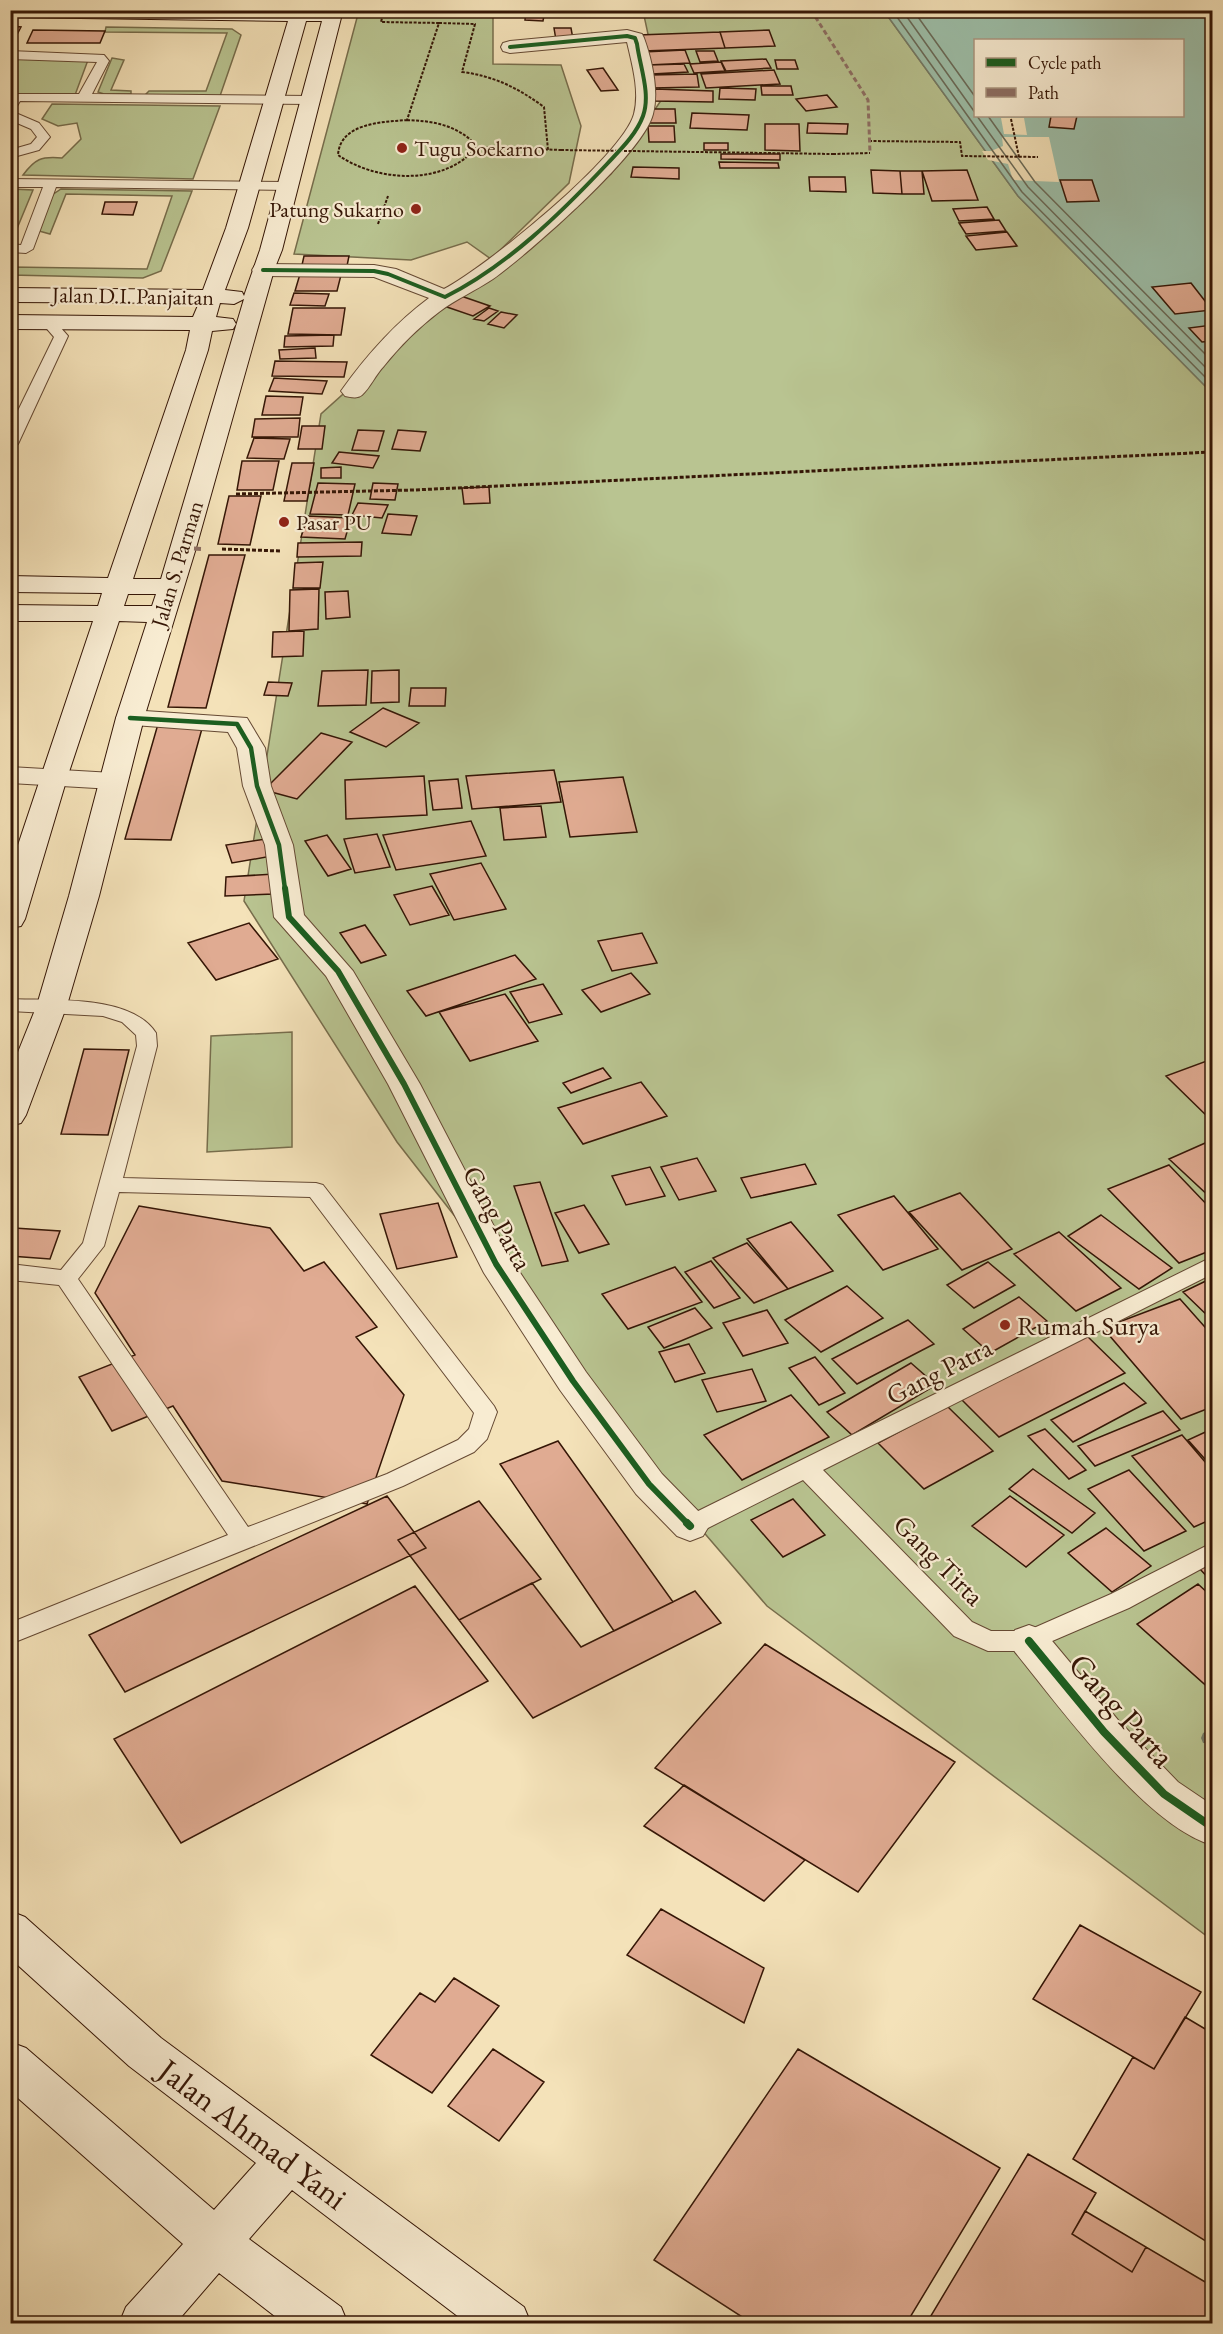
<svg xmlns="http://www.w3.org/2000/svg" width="1223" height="2334" font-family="'EB Garamond',serif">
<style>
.green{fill:#b9c491;stroke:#776d4c;stroke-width:1.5}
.water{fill:#9dbfa9;stroke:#737b68;stroke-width:1.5;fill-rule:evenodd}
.pier{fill:#f4e2b9}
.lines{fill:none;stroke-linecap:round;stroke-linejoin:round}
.shore{stroke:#696a58;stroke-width:1.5}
.stream{fill:#737b68;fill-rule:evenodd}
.building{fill:#e0ab92;stroke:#351606;stroke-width:1.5}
.lane-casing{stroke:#654933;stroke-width:2}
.street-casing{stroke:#654933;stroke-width:2}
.secondary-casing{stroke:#351606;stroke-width:2}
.path-far1{stroke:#351606;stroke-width:2;stroke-dasharray:3 1.5;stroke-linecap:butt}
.path{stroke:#351606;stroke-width:3;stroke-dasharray:4 2;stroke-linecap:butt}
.lane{fill:#f8ecd2;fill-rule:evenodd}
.street{fill:#f8ecd2;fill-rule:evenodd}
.secondary{fill:#f8ecd2;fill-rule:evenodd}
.path-bridge{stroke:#351606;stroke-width:2;stroke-dasharray:3 1.5;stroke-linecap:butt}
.quiet-far1{stroke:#8d6e63;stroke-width:3;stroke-dasharray:5 3;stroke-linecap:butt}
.quiet{stroke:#8d6e63;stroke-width:4;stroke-dasharray:7 4;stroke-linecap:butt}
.cycleway-far3-casing{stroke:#f8ecd2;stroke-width:6}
.cycleway-far2-casing{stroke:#f8ecd2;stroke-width:8}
.cycleway-far1-casing{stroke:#f8ecd2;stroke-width:10}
.cycleway-casing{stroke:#f8ecd2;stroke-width:11}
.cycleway-far3{stroke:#1b5e20;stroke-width:4}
.cycleway-far2{stroke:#1b5e20;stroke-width:4.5}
.cycleway-far1{stroke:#1b5e20;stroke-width:6}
.cycleway{stroke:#1b5e20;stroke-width:8}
.poi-dot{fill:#8f2418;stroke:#f8ecd2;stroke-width:2}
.labels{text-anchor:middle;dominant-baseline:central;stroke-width:4.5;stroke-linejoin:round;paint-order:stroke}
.far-poi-label{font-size:22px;fill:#351606;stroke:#f8ecd2;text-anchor:start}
.far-street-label{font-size:22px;fill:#351606;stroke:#f8ecd2}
.street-label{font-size:27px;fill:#351606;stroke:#f8ecd2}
.poi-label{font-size:27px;fill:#351606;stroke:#f8ecd2;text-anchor:start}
.near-street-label{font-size:33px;fill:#351606;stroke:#f8ecd2}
</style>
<rect width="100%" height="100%" fill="#f4e2b9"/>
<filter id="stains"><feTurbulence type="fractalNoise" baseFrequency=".00333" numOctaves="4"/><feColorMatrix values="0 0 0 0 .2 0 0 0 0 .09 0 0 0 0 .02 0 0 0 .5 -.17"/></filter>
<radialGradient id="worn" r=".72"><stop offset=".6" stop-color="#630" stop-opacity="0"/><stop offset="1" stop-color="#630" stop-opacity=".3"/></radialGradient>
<!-- green -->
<path class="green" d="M643 11H884L1018 196 1212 393V1940L767 1606 518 1316 492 1264 397 1142 244 901 321 414 401 342 611 174 662 99Z
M493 12V64L561 65 581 126 569 183 491 259 467 242 411 260 294 254 358 14Z
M106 27 232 29 241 35 220 96 148 95 146 94 149 91H206L227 33 105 32Z
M11 58 88 60 75 95H11Z
M112 58 124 60 111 90 131 91V94H104L98 92Z
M52 104 220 106 193 179 23 175C35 159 41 156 62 158L81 139 77 123 58 126 42 119Z
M11 189 33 190 11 243H10Z
M61 189 192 191 161 271 143 278 11 275V267L147 269 172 196 66 194 50 234 39 231 52 195Z
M292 1032V1147L207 1152 211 1036Z"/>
<!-- water -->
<path class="water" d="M884 11H1212V393L1018 196ZM976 40H1182V116H976Z"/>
<!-- pier -->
<path class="pier" d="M1001 118H1024L1027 135 1004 134Z
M1002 137H1049L1059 182 1013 180 1008 164 988 160 982 151H991L1003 146Z"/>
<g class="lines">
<!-- shore -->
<path class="shore" d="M892 10 1022 192 1212 384
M902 10 976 114
M913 10 976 98
M977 116 1028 187 1212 374
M988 116 1035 182 1212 361"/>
<!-- stream -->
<path class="stream" d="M1212 1729V1744L1203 1743 1201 1738 1203 1733Z"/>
</g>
<!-- building -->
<path class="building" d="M526 10H545L543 21 525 20Z
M10 26 21 27 10 48Z
M554 28H571L573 39 556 40Z
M33 30 105 31 100 43H27Z
M769 30 775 46 725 48 720 32Z
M720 32 725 48 643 51 638 35Z
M685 50 690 63 648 65 643 52Z
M696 51H714L718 61 700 62Z
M766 59 771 68 726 71 721 61Z
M775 60H795L798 69H777Z
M721 62 725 71 694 73 690 64Z
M684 64 688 72 652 74 648 65Z
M603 68 618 90 601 91 587 70Z
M774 70 780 84 706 88 701 74Z
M697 74 699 87 652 88 651 75Z
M761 86H791L793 95H762Z
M720 88 756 89 755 100 719 99Z
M655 89 713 91V102L653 101Z
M827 95 837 107 806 111 796 99Z
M645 109H675L676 123H646Z
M692 113 749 115 747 130 690 128Z
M1051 116H1077L1074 129 1049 127Z
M808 123 848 124 847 134 807 133Z
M765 124H799L800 151 765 150Z
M648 126H674L675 142H649Z
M704 143H728V150H704Z
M721 154H780V160L721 159Z
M719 162 778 163 779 168H720Z
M633 167 679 168V179L631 177Z
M871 170 900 171 902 194 873 193Z
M967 170 978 200 932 201 922 171Z
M900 171H922L924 194H902Z
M809 177H845L846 192 810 191Z
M1060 180H1092L1099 201 1067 202Z
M105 202H137L133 215 102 214Z
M987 207 994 219 959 221 953 209Z
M999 220 1006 231 966 234 959 223Z
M1007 232 1017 246 976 250 966 236Z
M304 256H349L347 266 302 265Z
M300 274 341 275 337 291H295Z
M1191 283 1212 310 1175 314 1152 287Z
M294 293 329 294 325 306 290 305Z
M461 296 490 306 473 316 444 306Z
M293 308H345L341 335 288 334Z
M489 308 498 311 484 321 474 319Z
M501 312 517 315 504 328 488 324Z
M1212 325V341L1202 342 1189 328Z
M334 335 333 346 284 347 285 336Z
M315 348 316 358 280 359 279 350Z
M275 361 347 362 344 377 272 376Z
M274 378 327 381 322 394 269 391Z
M266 396 303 397 300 415H262Z
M300 418 298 437H252L255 419Z
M302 426H325L322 449H298Z
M358 430 384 431 378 451 352 450Z
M398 430 426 432 420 451 392 449Z
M254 438 290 439 284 459 247 458Z
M339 452 379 456 373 468 332 463Z
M242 461H279L273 490H237Z
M292 463H314L307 501H284Z
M341 467V478H321V468Z
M318 483 355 484 348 515 310 514Z
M373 483 398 484 395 500 370 499Z
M489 487 490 503 464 504 462 488Z
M229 496H261L250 545 218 544Z
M358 503 388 505 382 518 352 515Z
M388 514 417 516 411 535 382 533Z
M308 516 351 518 345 539 301 537Z
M362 542 361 556 297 557 298 543Z
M209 555H245L206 708 168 707Z
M323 562 320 588H293L295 563Z
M319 589 318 629 289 631 290 590Z
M348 591 350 617 326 619 325 592Z
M304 631 303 656 272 657 273 632Z
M368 670 366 705 318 706 322 671Z
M399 670V702L371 703 372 671Z
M268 682 292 683 288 696 264 695Z
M411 688H446L445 706H409Z
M383 708 419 723 386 747 350 732Z
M158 724 203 725 171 840 125 839Z
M321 733 352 742 297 799 264 790Z
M554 770 561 802 472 809 466 776Z
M424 776 427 815 346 819 345 780Z
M623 777 637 832 570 837 559 782Z
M458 779 462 808 433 810 429 781Z
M541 806 546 837 504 840 500 808Z
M471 821 486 856 396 870 383 835Z
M377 834 390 867 355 873 344 839Z
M327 835 351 869 328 876 305 841Z
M266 839 272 856 232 863 226 845Z
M481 863 506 909 454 920 430 874Z
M274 874V894L225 896 226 877Z
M432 886 449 915 410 925 394 895Z
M249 923 278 959 216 980 188 943Z
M365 925 386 955 361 963 340 933Z
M642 933 657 963 612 971 598 941Z
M515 955 536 979 426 1016 407 991Z
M631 973 650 994 601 1012 582 990Z
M543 984 562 1014 529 1023 510 992Z
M505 994 538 1041 470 1061 439 1012Z
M84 1049 129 1050 108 1135 61 1134Z
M1212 1059V1121L1166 1076Z
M603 1068 611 1078 571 1093 563 1083Z
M641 1082 667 1116 583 1144 558 1108Z
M1212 1140V1199L1169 1159Z
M697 1158 716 1191 679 1200 661 1167Z
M805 1164 816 1184 751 1198 741 1178Z
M1169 1165 1212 1210V1250L1179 1263 1108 1189Z
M650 1167 665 1196 626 1205 612 1176Z
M540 1182 568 1261 542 1266 514 1186Z
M960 1193 1012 1249 962 1270 909 1212Z
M894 1196 938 1249 883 1270 838 1215Z
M438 1203 457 1257 397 1269 380 1214Z
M584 1205 609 1244 579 1253 555 1213Z
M139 1206 270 1228 304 1271 324 1262 377 1327 356 1337 404 1395 367 1504 222 1481 173 1406 112 1431 79 1377 135 1355 95 1293Z
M1101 1215 1172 1268 1139 1289 1068 1236Z
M791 1222 833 1271 788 1289 747 1239Z
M14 1228 60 1231 50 1259 10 1256V1237Z
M1059 1232 1121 1288 1076 1311 1014 1254Z
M747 1243 788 1289 754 1303 713 1258Z
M711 1261 740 1298 714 1308 685 1272Z
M988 1262 1015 1285 974 1308 947 1285Z
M675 1267 702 1302 628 1329 602 1294Z
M1212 1278V1320L1183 1292Z
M847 1286 883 1318 821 1352 785 1320Z
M1019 1297 1047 1321 990 1353 963 1329Z
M1180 1299 1212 1335V1407L1181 1419 1103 1328Z
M695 1308 712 1328 664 1348 648 1327Z
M767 1310 788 1343 743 1356 723 1323Z
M908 1320 934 1344 857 1384 832 1359Z
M1086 1335 1125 1373 999 1437 960 1398Z
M689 1344 705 1373 675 1382 659 1352Z
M815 1357 845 1393 819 1405 789 1368Z
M911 1363 936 1385 852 1435 827 1412Z
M752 1369 766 1401 717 1412 702 1380Z
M1124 1383 1146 1403 1073 1442 1051 1420Z
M791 1395 829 1437 742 1480 704 1435Z
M947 1406 993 1451 924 1489 878 1443Z
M1163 1411 1180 1430 1095 1466 1078 1446Z
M1045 1429 1086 1470 1069 1479 1028 1436Z
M1212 1429V1467L1188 1440Z
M1182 1435 1212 1470V1519L1194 1527 1132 1456Z
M558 1441 673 1602 614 1631 500 1464Z
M1033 1469 1095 1513 1072 1533 1009 1489Z
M1129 1470 1186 1531 1144 1551 1088 1489Z
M387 1496 426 1548 125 1692 89 1635Z
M1010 1496 1064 1535 1026 1567 972 1526Z
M793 1499 825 1535 783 1557 751 1520Z
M479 1501 541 1579 459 1620 398 1540Z
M1106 1528 1151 1566 1112 1592 1068 1553Z
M1212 1561V1582L1199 1568Z
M532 1583 581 1647 695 1591 721 1623 533 1718 459 1620Z
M1198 1584 1212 1597 1211 1690 1137 1624Z
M415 1586 488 1681 181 1843 114 1739Z
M765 1644 955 1762 858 1892 655 1768Z
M684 1785 805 1860 764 1901 644 1826Z
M661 1909 764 1968 744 2023 627 1955Z
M1080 1925 1201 1992 1154 2069 1033 1999Z
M454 1978 499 2006 432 2093 371 2055 420 1993 435 2002Z
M1185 2017 1212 2033V2245L1073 2159 1133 2057 1154 2069Z
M493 2049 544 2082 499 2141 448 2106Z
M798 2049 1000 2168 906 2324H753L654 2260Z
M1028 2154 1096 2193 1072 2234 1132 2272 1146 2247 1212 2286V2324H926Z
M1085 2211 1146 2247 1132 2272 1072 2234Z"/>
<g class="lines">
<defs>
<path id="lane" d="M10 51 104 55 109 61 92 94 311 96 317 100 311 104 20 101 14 111H11L39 123 50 137 39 150 10 158V150L31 144 37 137 31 129 10 120 12 94H79L97 62 10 59Z
M10 179 288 182 295 186 288 190 56 187 33 249 26 253 10 252V244L21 245 43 187H10Z
M48 318 53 319 68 336 18 444 10 448V427L54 337 41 322Z
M10 999C52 1001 131 994 156 1033L157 1046 123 1178 316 1183 323 1185 494 1406 497 1412 487 1439 474 1452 403 1486 10 1644V1623L228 1535 59 1285 10 1280V1264L61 1270 83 1243 137 1046 136 1035 122 1022 103 1016 10 1011ZM119 1192 310 1197 474 1413 469 1429 458 1440 387 1474 248 1527 78 1279 104 1246Z
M1212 1257V1274L823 1470 972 1622 991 1631H1027L1111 1594 1212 1543V1563L1129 1608 1029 1651H988L954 1636 803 1480 698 1533 690 1535 682 1533 678 1526 682 1519Z"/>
<path id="street" d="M627 30 642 34 644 38C652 60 659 91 653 114 643 154 529 253 493 279 475 291 456 299 439 312 418 328 400 346 384 366 376 374 370 388 362 395 357 399 351 397 345 396L341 391C366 356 394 324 429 298L374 277 263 276 255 275 252 270 255 265 263 264 374 265 396 269 444 289C486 267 622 157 634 114 640 91 632 64 627 42L510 53 503 51 501 47 503 43 510 41Z
M130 710 247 718 265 748 271 786 293 845 304 915 353 971 420 1084 511 1259 586 1372 662 1474 703 1516 709 1526 703 1536 690 1541 677 1536 636 1494 560 1390 484 1273 388 1084 326 976 274 917 265 845 243 786 237 748 228 732 120 724 116 718 120 712Z
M10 767 113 773 123 775 127 781 123 787 113 789 10 783Z
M1029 1625 1043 1630 1118 1720 1178 1782 1212 1805V1845C1146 1826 1059 1706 1015 1652L1009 1641 1015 1630Z"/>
<path id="secondary" d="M10 10H343L282 250 274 270 196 548 144 718 99 896 67 1005 26 1115 21 1123 10 1126V1072L37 1005 69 896 116 718 147 622 119 621 67 778 25 919 21 926 10 928V869L93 621H10V605L98 606 102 593 10 592V576L108 578 186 350 190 330 10 329V315L193 317 199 303 10 302V288L203 290 226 228 288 21 10 17ZM306 21H322L260 250 244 296 242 292 225 290 248 228ZM244 299 161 579H133L208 350 212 331 233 329 236 324 233 319 216 317 220 303 234 304ZM128 594H156L152 606H124Z
M10 1911 25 1917 161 2038 524 2307 531 2324H468L292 2190 249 2239 341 2307 348 2324H285L219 2273 175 2324H119L126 2307 183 2244 10 2091V2042L26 2048 214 2210 256 2163 129 2066 10 1958Z"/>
</defs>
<!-- lane casing -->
<use href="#lane" class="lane-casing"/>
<!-- street casing -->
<use href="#street" class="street-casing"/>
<!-- secondary casing -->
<use href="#secondary" class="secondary-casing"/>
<!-- path-far1 -->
<path class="path-far1" d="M384 10 381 22 439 23 407 120
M439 23 475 24 462 72C494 76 518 88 544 107L548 150
M1011 119 1019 157
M407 120C431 121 452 124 471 140L470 154C436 186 373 180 338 155 340 123 382 122 407 120Z
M869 141 960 142 962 156 1038 157
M473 147 561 150
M833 154 870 153
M378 224 388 196"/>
<!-- path -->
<path class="path" d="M236 494 414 490 1212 452
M222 549 281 551"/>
<!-- lane -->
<use href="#lane" class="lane"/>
<!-- street -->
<use href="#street" class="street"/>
<!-- secondary -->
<use href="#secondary" class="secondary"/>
<!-- path-bridge -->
<path class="path-bridge" d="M561 150 833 154"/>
<!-- quiet-far1 -->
<path class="quiet-far1" d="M811 10 868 100 870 153"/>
<!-- quiet -->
<path class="quiet" d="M183 548 203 549"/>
<defs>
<path id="cycleway-far3" d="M10 12 333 15
M263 270 374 271 388 274 445 297C507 266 560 214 607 164 620 150 636 135 643 116 651 94 640 67 637 44L635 38 627 36 510 47"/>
<path id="cycleway-far2" d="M130 718 237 724 251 748 257 786 279 845 285 889"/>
<path id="cycleway-far1" d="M285 888 289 917 338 971 404 1084 496 1264 573 1381 649 1484 688 1524"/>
<path id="cycleway" d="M687 1523 690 1526
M1029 1641 1104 1732 1164 1794 1212 1827"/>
</defs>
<!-- cycleway-far3 casing -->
<use href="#cycleway-far3" class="cycleway-far3-casing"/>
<!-- cycleway-far2 casing -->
<use href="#cycleway-far2" class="cycleway-far2-casing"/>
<!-- cycleway-far1 casing -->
<use href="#cycleway-far1" class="cycleway-far1-casing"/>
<!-- cycleway casing -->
<use href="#cycleway" class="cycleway-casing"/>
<!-- cycleway-far3 -->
<use href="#cycleway-far3" class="cycleway-far3"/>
<!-- cycleway-far2 -->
<use href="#cycleway-far2" class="cycleway-far2"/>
<!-- cycleway-far1 -->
<use href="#cycleway-far1" class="cycleway-far1"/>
<!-- cycleway -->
<use href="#cycleway" class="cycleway"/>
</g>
<!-- markers -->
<g class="poi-dot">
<circle cx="402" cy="148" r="6"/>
<circle cx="416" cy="209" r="6"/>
<circle cx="284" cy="522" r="6"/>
<circle cx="1005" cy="1325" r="6"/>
</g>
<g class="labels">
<!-- far-poi labels -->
<g class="far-poi-label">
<text x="414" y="148">Tugu Soekarno</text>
<text x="404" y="209" text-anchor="end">Patung Sukarno</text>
<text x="296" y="522">Pasar PU</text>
</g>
<!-- far-street labels -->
<g class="far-street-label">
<text transform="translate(133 296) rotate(1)">Jalan D.I. Panjaitan</text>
<text transform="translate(177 564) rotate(-73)">Jalan S. Parman</text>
</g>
<!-- street labels -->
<g class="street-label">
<text transform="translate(498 1218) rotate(61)">Gang Parta</text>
<text transform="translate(939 1371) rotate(-27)">Gang Patra</text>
<text transform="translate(939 1560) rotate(45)">Gang Tirta</text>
</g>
<!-- poi labels -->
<g class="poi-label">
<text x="1017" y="1325">Rumah Surya</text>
</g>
<!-- near-street labels -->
<g class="near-street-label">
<text transform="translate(1122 1710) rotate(48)">Gang Parta</text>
<text transform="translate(253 2134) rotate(37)">Jalan Ahmad Yani</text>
</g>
</g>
<!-- margin -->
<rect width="1223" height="2334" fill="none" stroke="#f4e2b9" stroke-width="36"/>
<rect x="12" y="12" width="1199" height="2310" fill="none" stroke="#351606" stroke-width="3"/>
<rect x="18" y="18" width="1187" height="2298" fill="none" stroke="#351606" stroke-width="1.5"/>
<!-- legend -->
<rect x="974" y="39" width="210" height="78" fill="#f8ecd2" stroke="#aa9680" stroke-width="1.5"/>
<rect x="986" y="58" width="30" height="9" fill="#1b5e20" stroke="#aa9680" stroke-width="1.5"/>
<text x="1028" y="69" font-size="18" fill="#351606">Cycle path</text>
<rect x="986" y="88" width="30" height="9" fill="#8d6e63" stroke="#aa9680" stroke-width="1.5"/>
<text x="1028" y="99" font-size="18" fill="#351606">Path</text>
<rect width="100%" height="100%" filter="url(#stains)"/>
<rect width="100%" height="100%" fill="url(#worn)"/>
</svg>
